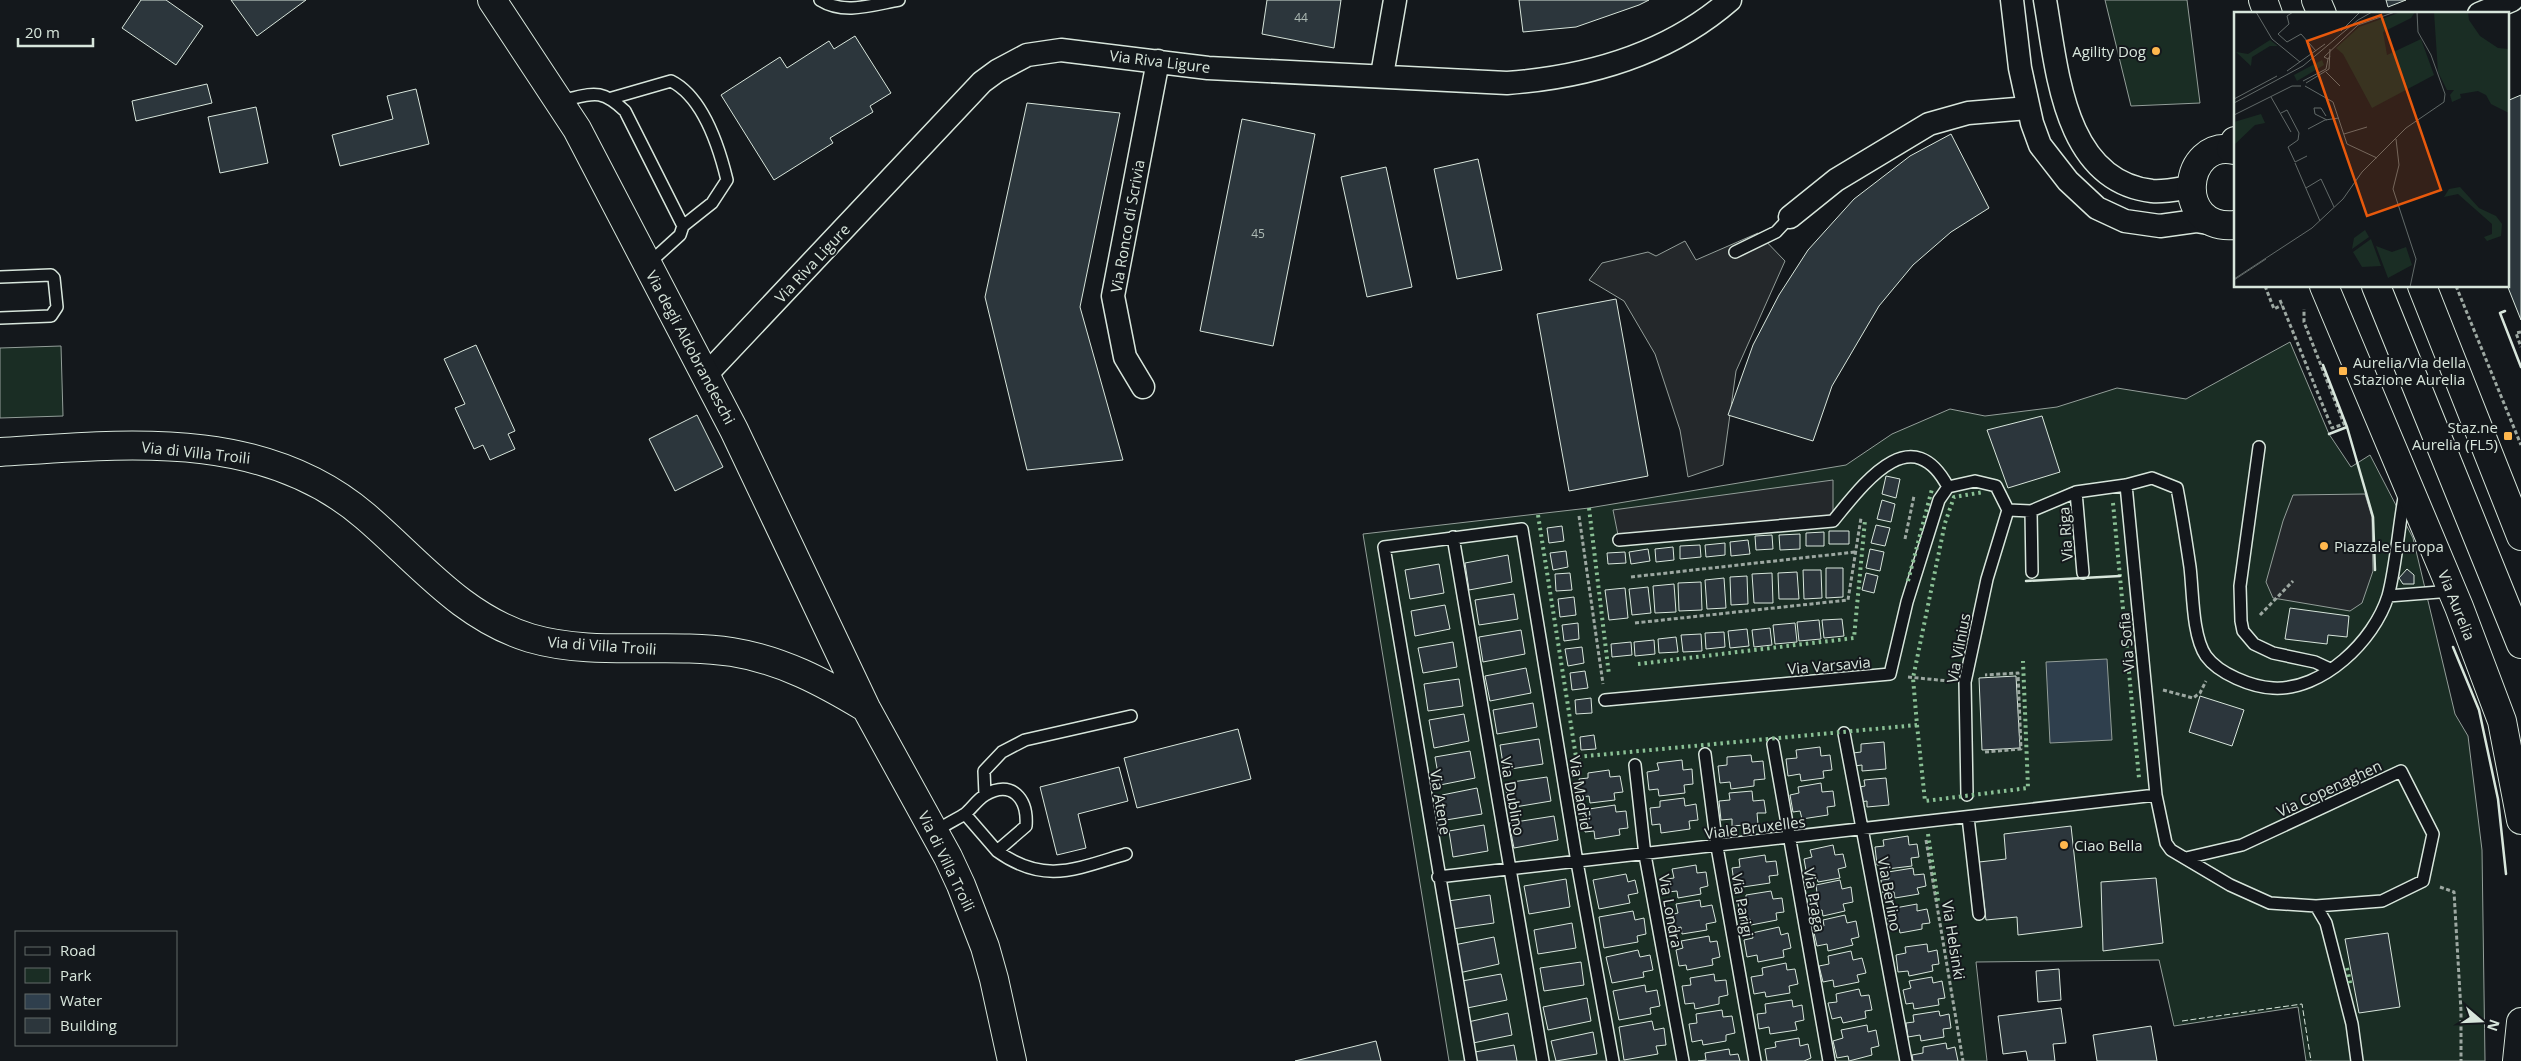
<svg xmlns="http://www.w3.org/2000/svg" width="2521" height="1061" font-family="'Open Sans',sans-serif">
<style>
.green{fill:#1a2d24;stroke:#939e99}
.parking{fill:#24282b;stroke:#939e99}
.water{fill:#2f3f4d;stroke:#939e99}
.building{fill:#2c363c;stroke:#d8e6dc}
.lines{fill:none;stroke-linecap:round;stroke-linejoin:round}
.lane-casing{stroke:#d8e6dc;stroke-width:14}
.street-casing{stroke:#d8e6dc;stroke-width:25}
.secondary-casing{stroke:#d8e6dc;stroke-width:30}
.highway-casing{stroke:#d8e6dc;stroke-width:30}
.path{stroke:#9da8a2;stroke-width:3;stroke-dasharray:4 2.5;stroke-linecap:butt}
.lane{stroke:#14181c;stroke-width:11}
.street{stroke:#14181c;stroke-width:22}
.secondary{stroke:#14181c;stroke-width:28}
.highway{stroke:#14181c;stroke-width:28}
.hedge{stroke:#8ac095;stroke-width:4;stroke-dasharray:2.5 4;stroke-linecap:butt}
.fence{stroke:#d8e6dc;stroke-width:1;stroke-dasharray:6 2.5;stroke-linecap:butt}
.wall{stroke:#d8e6dc;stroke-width:2.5}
.poi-dot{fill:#ffb74d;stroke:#14181c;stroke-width:2}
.labels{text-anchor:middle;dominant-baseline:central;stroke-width:4;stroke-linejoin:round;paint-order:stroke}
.number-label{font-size:12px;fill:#adbab4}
.poi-label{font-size:15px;fill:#d8e6dc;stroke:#14181c;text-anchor:start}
.street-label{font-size:15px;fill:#d8e6dc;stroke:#14181c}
.inset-road{fill:none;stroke:#626a69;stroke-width:1}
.view{fill:#e8590c;fill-opacity:0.15;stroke:#e8590c;stroke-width:2.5}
.inset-edge{fill:none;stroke:#d8e6dc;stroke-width:2.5}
</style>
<rect width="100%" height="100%" fill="#14181c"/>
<!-- green -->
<path class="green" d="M2105 0H2187L2200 103 2131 106Z
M2290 342 2329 434 2351 467 2370 455 2413 538 2455 714 2468 736 2482 850 2485 1061H2306L2298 1007 2174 1026 2159 960 1976 962 1987 1061H1449L1363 534 1589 508 1846 465 1892 434 1950 409 1985 416 2057 407 2117 388 2186 399Z
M61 346 63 416 0 418V348Z"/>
<!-- parking -->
<path class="parking" d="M1758 233 1785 261 1736 371 1723 465 1688 477 1680 430 1655 354 1624 301 1589 280 1602 263 1648 252 1656 256 1685 241 1696 260Z
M1833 480V521L1619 540 1613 510Z
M2365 494 2372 517 2373 571 2362 603 2350 611 2273 598 2266 582 2283 521 2293 495Z"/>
<!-- water -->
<path class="water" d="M2107 659 2112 740 2050 743 2046 662Z"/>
<!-- building -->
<path class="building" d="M141 0H166L203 26 176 65 122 28Z
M231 0H306L257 36Z
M1267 0H1341L1334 48 1262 34Z
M1519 0H1649L1639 5 1576 27 1523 32Z
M2386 0H2406L2388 7Z
M855 36 891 93 870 106 873 112 830 138 833 143 774 180 721 95 780 57 787 68 829 41 834 49Z
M207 84 212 103 136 121 132 101Z
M416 89 429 144 340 166 332 135 393 119 387 96Z
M2521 95V320L2507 285V101Z
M1027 103 1120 113 1080 307 1123 460 1027 470 985 297Z
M256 107 268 163 220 173 208 117Z
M1242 119 1315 134 1273 346 1200 331Z
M1951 134 1989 208 1951 232 1913 265 1879 306 1832 386 1813 441 1728 415 1753 345 1779 295 1808 250 1854 199 1910 156Z
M1478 159 1502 270 1457 279 1434 169Z
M1386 167 1412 287 1367 297 1341 177Z
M1616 299 1648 476 1569 491 1537 314Z
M476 345 515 431 508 434 515 449 490 460 483 445 474 449 455 408 465 404 444 359Z
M697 415 723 467 675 491 649 439Z
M2042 416 2060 472 2008 488 1987 430Z
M1886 476 1900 479 1896 498 1882 494Z
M1882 500 1895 504 1891 522 1877 519Z
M1876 525 1890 528 1885 546 1871 543Z
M1562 526 1564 541 1549 543 1547 528Z
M1829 531H1849V544H1829Z
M1824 532V546H1806V533Z
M1800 534V549L1780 550 1779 535Z
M1772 535 1773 549 1756 550 1755 536Z
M1748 540 1750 554 1731 556 1730 542Z
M1725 543V555L1706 557 1705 545Z
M1700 545 1701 557 1680 559V546Z
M1673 547 1674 560 1656 562 1655 549Z
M1648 549 1650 561 1631 564 1629 552Z
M1870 549 1884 552 1880 571 1866 568Z
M1566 551 1568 567 1553 570 1550 553Z
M1625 552 1626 563 1608 564 1607 553Z
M1508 555 1512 582 1469 590 1465 563Z
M1439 564 1444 593 1410 599 1405 570Z
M1826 568H1843V597L1826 598Z
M2407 569 2414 575V584H2403L2399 578Z
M1803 570H1821L1822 598 1804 599Z
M1797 572 1799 599H1779L1778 573Z
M1570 573 1572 590 1556 591 1555 574Z
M1772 573 1773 603H1754L1752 574Z
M1866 573 1878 576 1874 593 1862 590Z
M1747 576 1748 604 1731 605 1730 577Z
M1724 578 1726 608 1707 609 1705 580Z
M1701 582 1702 610 1679 611 1678 583Z
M1674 584 1676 612 1655 613 1653 586Z
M1648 587 1651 613 1632 615 1629 589Z
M1625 588 1628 618 1609 620 1605 590Z
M1514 594 1518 619 1479 625 1475 600Z
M1574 597 1576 615 1560 617 1558 599Z
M1445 605 1450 629 1415 636 1411 611Z
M2290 608 2349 616 2347 637 2328 635 2327 644 2285 639Z
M1842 619 1844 636 1824 638 1822 620Z
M1819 620 1821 639 1799 641 1797 622Z
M1578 623 1579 639 1564 641 1562 625Z
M1795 623 1797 642 1775 644 1773 625Z
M1770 628 1772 645 1754 647 1752 630Z
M1747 629 1749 646 1730 648 1728 631Z
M1521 630 1525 654 1483 662 1479 637Z
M1724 632 1725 647 1706 649 1705 633Z
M1701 634 1702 651 1683 652 1681 635Z
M1676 637 1678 652 1659 653 1658 639Z
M1654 640 1655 654 1635 656 1634 642Z
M1453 642 1457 667 1423 673 1418 648Z
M1631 642 1632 655 1612 657 1611 644Z
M1582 647 1584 663 1568 666 1565 649Z
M1526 668 1531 693 1490 701 1485 676Z
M1585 671 1588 688 1572 690 1570 673Z
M2016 676 2020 748 1982 750 1979 678Z
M1459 679 1463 706 1428 711 1424 684Z
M2200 696 2244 710 2232 746 2189 732Z
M1591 698 1592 713 1576 714 1575 700Z
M1533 703 1537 727 1497 734 1493 710Z
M1464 714 1469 741 1434 748 1429 720Z
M1238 729 1251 779 1137 808 1124 758Z
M1594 735 1596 749 1581 750 1580 737Z
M1539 739 1543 764 1504 770 1500 745Z
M1884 742 1886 769 1862 771V765L1854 766 1853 753 1861 752V744Z
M1820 747 1821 756 1830 755 1832 770 1823 771 1824 778 1801 781 1800 774 1788 776 1786 759 1797 758 1796 750Z
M1470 751 1475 778 1440 785 1435 757Z
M1751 755 1752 762 1763 761 1765 779 1754 780V786L1731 789 1730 782 1720 783 1718 766 1727 765V757Z
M1682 760 1683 770 1692 769 1693 784 1684 785 1685 793 1659 796 1658 789 1649 790 1647 772 1659 770 1657 763Z
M1119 767 1128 801 1078 814 1086 848 1057 855 1040 787Z
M1609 770 1610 777 1620 776 1623 792 1614 793 1615 800 1590 803 1589 796 1582 797 1579 779 1588 778V773Z
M1547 777 1551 801 1509 808 1505 783Z
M1886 778 1889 805 1867 807V801L1860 802 1859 787 1865 786 1864 780Z
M1821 783 1822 792 1833 791 1835 806 1827 807 1828 815 1802 819 1800 811 1793 812 1790 795 1799 793 1798 787Z
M1477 788 1482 814 1446 820 1442 795Z
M1752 791 1753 801 1764 800 1766 813H1757L1758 824 1732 826V819L1721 820 1719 801 1730 800 1729 793Z
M1684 798 1685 806 1696 804 1698 820 1689 821 1690 829 1661 833 1660 824 1652 825 1650 808 1660 807V801Z
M1615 805 1616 812 1626 811 1628 828 1619 829 1620 835 1595 839 1594 831 1585 832 1583 816 1590 815 1589 809Z
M1554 816 1558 840 1514 848 1509 823Z
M1484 825 1488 851 1453 857 1449 831Z
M2071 826 2082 927 2018 935 2017 917 1986 920 1979 862 2006 859 2004 834Z
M1908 836 1909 845 1917 844 1919 857 1911 858 1912 866 1887 869 1886 864 1877 865 1875 847 1884 846 1883 840Z
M1833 845 1835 855 1843 854 1846 867 1838 869 1840 878 1818 882 1816 874 1807 876 1804 859 1812 857 1810 850Z
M1765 855 1766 862 1776 861 1778 875 1769 876 1770 883 1743 887 1742 880 1734 882 1732 868 1740 867 1739 859Z
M1696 865 1697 873 1706 872 1708 886 1700 888 1701 894 1678 898 1677 891 1668 892 1666 879 1674 878 1672 869Z
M1913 868 1914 875 1924 874 1926 886 1917 888 1919 894 1895 898 1894 892 1883 893 1881 880 1889 879 1888 872Z
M1626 874 1628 882 1635 880 1638 893 1628 895 1630 903 1599 909 1593 880Z
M2156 878 2163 943 2103 951 2101 882Z
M1566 879 1570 907 1529 914 1524 886Z
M1840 880 1842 889 1851 887 1853 902 1843 904 1845 911 1823 916 1822 910 1813 912 1809 894 1817 893 1816 885Z
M1771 891 1773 899 1782 898 1784 912 1776 913 1777 920 1751 925 1750 919 1741 921 1738 903 1746 902V895Z
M1490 895 1494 923 1452 929 1448 901Z
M1700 900 1701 907 1712 905 1716 922 1706 924 1707 930 1682 934 1681 927 1672 929 1670 915 1678 913 1676 904Z
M1917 904V911L1927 909 1930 923 1922 924V929L1900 933 1899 928 1889 929 1887 916 1896 915 1895 908Z
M1633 911 1635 920 1644 918 1646 934 1637 936 1638 942 1604 948 1599 917Z
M1845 915 1847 923 1856 921 1859 937 1851 939 1853 945 1828 951 1827 944 1817 946 1813 928 1824 926 1823 920Z
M1572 923 1576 948 1538 954 1534 930Z
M1779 927 1781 935 1788 933 1791 948 1783 950 1784 957 1758 962 1757 955 1747 957 1744 940 1753 938 1752 933Z
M2388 933 2400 1007 2359 1013 2345 939Z
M1709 936 1710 942 1717 941 1720 957 1712 959 1713 965 1687 970 1686 965 1679 966 1676 950 1683 948 1681 941Z
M1494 937 1499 964 1459 973 1454 945Z
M1927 944 1928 952 1937 950 1939 964 1932 965 1933 971 1909 976 1908 971 1898 972 1896 955 1906 953 1905 947Z
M1638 950 1640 957 1650 955 1653 970 1643 972 1644 977 1612 983 1606 957Z
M1851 951 1853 960 1862 958 1866 973 1857 975 1859 982 1834 987 1833 980 1823 982 1819 966 1829 964 1828 956Z
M1581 962 1584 985 1544 991 1540 968Z
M1786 963 1787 970 1795 969 1798 984 1789 986 1790 993 1766 997 1765 992 1754 994 1751 977 1763 975 1762 968Z
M2059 969 2061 1000 2038 1002 2036 971Z
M1501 974 1507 1000 1467 1008 1462 981Z
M1714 974 1715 981 1726 980 1728 995 1719 997V1004L1695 1009 1694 1003 1685 1004 1682 986 1691 985 1690 978Z
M1932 977 1933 983 1942 981 1945 998 1938 999 1939 1005 1914 1009 1913 1003 1906 1004 1903 990 1911 988 1909 981Z
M1645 985 1646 992 1657 990 1660 1006 1650 1008 1651 1014 1619 1020 1613 991Z
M1859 989 1861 996 1869 995 1872 1010 1865 1011 1866 1018 1843 1023 1841 1017 1832 1019 1828 1003 1837 1002 1836 994Z
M1587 998 1591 1021 1548 1030 1543 1007Z
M1792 1000 1793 1007 1802 1005 1804 1020 1795 1022 1797 1030 1770 1034 1769 1027 1759 1029 1757 1014 1766 1013 1765 1004Z
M2061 1008 2066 1043 2053 1044 2055 1061H2028L2026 1051 2003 1054 1998 1016Z
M1722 1010 1723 1017 1732 1016 1735 1033 1726 1035V1041L1703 1045 1702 1040 1692 1042 1689 1024 1697 1023 1696 1014Z
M1939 1011 1940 1016 1949 1014 1951 1028 1943 1029 1944 1037 1921 1041 1920 1035 1908 1037 1906 1023 1914 1022 1913 1015Z
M1508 1013 1512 1035 1473 1043 1468 1022Z
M1652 1021 1654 1030 1664 1028 1666 1045 1656 1046 1658 1054 1624 1060 1619 1027Z
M1867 1025 1868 1032 1876 1030 1879 1046 1871 1048 1872 1055 1849 1061 1848 1056 1837 1058 1833 1041 1843 1038 1841 1030Z
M2151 1026 2157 1061H2097L2093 1035Z
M1593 1032 1597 1054 1556 1061 1551 1041Z
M1799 1038 1800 1046 1808 1044 1811 1058 1804 1061H1767L1765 1049 1776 1047 1775 1042Z
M1376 1041 1381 1061H1295Z
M1946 1043 1947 1049 1955 1047 1958 1061H1913L1912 1055 1923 1053V1047Z
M1514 1045 1517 1061H1477L1475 1052Z
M1729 1049 1730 1055 1738 1054 1740 1061H1698L1706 1060 1705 1053Z"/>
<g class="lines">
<defs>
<path id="lane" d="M820 0C844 15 872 5 899 0
M612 98 671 81C703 97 719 147 727 180L712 203 683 226
M559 101C591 95 599 86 625 111L683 226 680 235 647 265
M1735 252 1776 232 1790 217
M0 277 51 275 54 278 57 307 51 316 0 318
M2259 447 2240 586 2241 621 2243 631 2254 644 2273 653 2315 662 2330 669
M2126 485 2156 795
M2076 492 2083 573
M2031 511 2032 572
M1453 537 1543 1061
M1619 540 1833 521C1862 486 1911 417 1948 487
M2388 596 2452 591
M1605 700 1890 674 1907 602 1939 500 1948 487 1975 481 1996 486 2008 510 2031 511 2076 492 2126 485 2152 478 2177 488C2182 514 2186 540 2190 567 2193 591 2192 636 2206 656 2219 674 2252 687 2273 688 2322 691 2374 641 2388 596 2396 567 2399 523 2405 492
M1844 733 1906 1061
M1773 744 1829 1061
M1705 754 1717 847 1755 1061
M1635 765 1645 855 1683 1061
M985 795 984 771 1002 752 1025 740 1131 716
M1967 795 1965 682 1987 579 2008 510
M1968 817 1979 914
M935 832C944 825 955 820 965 814 972 808 977 800 985 795 1012 779 1028 799 1026 826L997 851 965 814
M997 851C1044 885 1076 869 1126 854
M1438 877 2156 795 2166 843 2171 850 2230 885 2270 903 2316 906 2382 901 2423 881 2433 834 2401 771 2242 845 2186 858
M2316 906 2326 923 2352 1024 2357 1061
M1471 1061 1384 547 1522 529 1577 862 1613 1061"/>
<path id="street" d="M2012 0 2020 68 2032 123 2040 145 2068 181 2097 208 2125 221 2160 226 2196 221 2220 225
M2045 0C2057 68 2063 181 2152 191 2165 192 2178 189 2190 187
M2479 14 2512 0
M1382 75 1395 0
M1790 217 1836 180 1929 124 1968 113 2028 108
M705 376 982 82 997 71 1027 55 1061 50 1208 68 1507 83C1588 77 1667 55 1730 0
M1143 387 1125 357 1113 296 1158 61"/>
<path id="secondary" d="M492 0 577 129 734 430 866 708 948 857 961 885 985 947 994 979 1012 1061
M2235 150C2182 138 2173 231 2235 225
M2324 286 2459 607 2502 721 2521 820
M0 452C125 444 262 428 365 516 418 561 461 617 530 638 595 657 666 642 732 652 782 660 823 682 866 708
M2517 1061 2521 1022"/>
<path id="highway" d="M2263 0 2268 14
M2316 0 2322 14
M2231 149 2235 141
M2376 286 2521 644
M2422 286 2521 536"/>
</defs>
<!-- lane casing -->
<use href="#lane" class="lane-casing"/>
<!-- street casing -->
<use href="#street" class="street-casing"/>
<!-- secondary casing -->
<use href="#secondary" class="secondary-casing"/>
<!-- highway casing -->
<use href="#highway" class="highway-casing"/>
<!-- path -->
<path class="path" d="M2265 286 2274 309 2282 305
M2456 286 2521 445
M2280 300 2332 428 2344 424 2304 322V309
M2521 332 2516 333 2521 347
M1579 516 1603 684
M1905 539 1914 496
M1631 577 1855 552
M2260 615 2293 581
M1635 623 1848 600 1861 518
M1908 677 1949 681
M2163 690 2193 698 2200 693 2206 681
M1985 752 2021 749 2018 673 1985 675
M1926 840 1963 1061
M2440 887 2454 892 2461 1011V1061"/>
<!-- lane -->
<use href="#lane" class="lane"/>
<!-- street -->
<use href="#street" class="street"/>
<!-- secondary -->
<use href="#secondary" class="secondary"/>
<!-- highway -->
<use href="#highway" class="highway"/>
<!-- hedge -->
<path class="hedge" d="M2113 503 2139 778
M1589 508 1609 675
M1538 515 1576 757 1917 725 1913 678 1945 523 1954 497 1984 492
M1908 581 1932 489
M1638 664 1854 638 1865 520
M1917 725 1925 801 2028 788 2023 661
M1928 834 1938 901
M2347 968 2351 987"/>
<!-- fence -->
<path class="fence" d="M2182 1021 2302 1004 2311 1061"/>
<!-- wall -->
<path class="wall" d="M2505 311 2500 313 2521 367
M2323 365 2347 427 2329 434
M2347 427 2373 517 2375 570
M2026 581 2120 576
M2453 647 2479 710 2498 799 2506 874"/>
</g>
<!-- markers -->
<g class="poi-dot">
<circle cx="2156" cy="51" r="5"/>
<rect x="2338" y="366" width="10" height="10" rx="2.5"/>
<rect x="2503" y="431" width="10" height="10" rx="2.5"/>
<circle cx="2324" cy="546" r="5"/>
<circle cx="2064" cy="845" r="5"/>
</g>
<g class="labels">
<!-- number labels -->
<g class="number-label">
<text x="1301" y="17">44</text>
<text x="1258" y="233">45</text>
</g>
<!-- poi labels -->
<g class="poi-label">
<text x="2146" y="51" text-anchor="end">Agility Dog</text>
<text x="2353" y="362">Aurelia/Via della<tspan x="2353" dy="17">Stazione Aurelia</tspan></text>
<text x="2498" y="427" text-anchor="end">Staz.ne<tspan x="2498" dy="17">Aurelia (FL5)</tspan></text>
<text x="2334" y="546">Piazzale Europa</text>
<text x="2074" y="845">Ciao Bella</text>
</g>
<!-- street labels -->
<g class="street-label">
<text transform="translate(1160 61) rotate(7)">Via Riva Ligure</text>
<text transform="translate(1127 226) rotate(-80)">Via Ronco di Scrivia</text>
<text transform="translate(812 263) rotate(-47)">Via Riva Ligure</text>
<text transform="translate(691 347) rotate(62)">Via degli Aldobrandeschi</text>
<text transform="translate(196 452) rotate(6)">Via di Villa Troili</text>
<text transform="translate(2065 534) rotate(-94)">Via Riga</text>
<text transform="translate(2457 605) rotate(68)">Via Aurelia</text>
<text transform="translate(2126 642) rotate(-95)">Via Sofia</text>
<text transform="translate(602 645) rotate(4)">Via di Villa Troili</text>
<text transform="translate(1958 648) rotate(-79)">Via Vilnius</text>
<text transform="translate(1829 665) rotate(-5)">Via Varsavia</text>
<text transform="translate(2329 788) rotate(-25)">Via Copenaghen</text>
<text transform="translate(1581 793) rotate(81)">Via Madrid</text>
<text transform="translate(1513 796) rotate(80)">Via Dublino</text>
<text transform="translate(1441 802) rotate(81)">Via Atene</text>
<text transform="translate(1755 827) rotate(-7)">Viale Bruxelles</text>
<text transform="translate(947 861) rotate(64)">Via di Villa Troili</text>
<text transform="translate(1890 894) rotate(80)">Via Berlino</text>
<text transform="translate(1815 900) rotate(80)">Via Praga</text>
<text transform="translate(1743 905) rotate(80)">Via Parigi</text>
<text transform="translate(1671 911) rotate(80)">Via Londra</text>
<text transform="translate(1954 940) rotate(81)">Via Helsinki</text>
</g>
</g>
<!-- overview -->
<g transform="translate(2234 12)">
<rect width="275" height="275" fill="#14181c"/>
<path d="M167 0H181L177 6 149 20 153 43 187 27 200 63 138 96 109 42 102 36 125 15ZM200 0H234L235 8 246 24 264 36 275 37V101L257 92 252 83 244 79 226 82 227 86 218 90 216 83 220 78H213L204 60ZM36 28 57 44 44 34H36L18 45 17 54 2 40 14 42ZM88 48 90 53 63 69 60 63ZM27 102 31 111 21 113 0 133V110ZM226 175 245 196 262 204 268 212 267 224 253 229 250 225 258 222V212L224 182 210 185 215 177ZM131 218 135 225 118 237 120 226ZM137 227 147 254 128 255 119 240ZM142 234 158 240 172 235 178 253 154 266Z" fill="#1a2d24"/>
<path class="inset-road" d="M22 0 38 27 66 50M59 0 53 4 55 12 44 22 53 30 67 22 82 39M107 19 126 0M96 44 94 47 90 45 124 13 161 0M53 59 91 32M92 60 106 74M69 69 92 57 94 47M72 71 95 57 96 37M71 74 99 90 113 132 143 146M37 85 57 120M0 87 43 64M0 91 69 54 124 8 138 0M47 101 53 98 65 121 64 128 54 135 61 150 73 144M0 103 58 74H67M92 104 87 96H80L81 102 93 108M74 117 91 108 105 106M110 122 133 115M162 127 165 153 159 177 182 247 176 275M61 151 86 209M72 176 87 167 100 195M0 267 78 216 109 187 128 160 172 116 210 90 211 82 197 43 184 20 183 0M0 268 32 247"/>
<path class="view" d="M147 3 207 178 133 204 73 29Z"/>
<rect width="275" height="275" class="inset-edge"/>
</g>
<!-- legend -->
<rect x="15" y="931" width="162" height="115" fill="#14181c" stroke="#626a69"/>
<rect x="25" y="947" width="25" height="8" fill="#14181c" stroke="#626a69"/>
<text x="60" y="956" font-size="15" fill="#d8e6dc">Road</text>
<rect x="25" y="968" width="25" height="15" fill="#1a2d24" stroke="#626a69"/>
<text x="60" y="981" font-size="15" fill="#d8e6dc">Park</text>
<rect x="25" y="994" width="25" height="15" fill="#2f3f4d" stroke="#626a69"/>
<text x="60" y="1006" font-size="15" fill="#d8e6dc">Water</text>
<rect x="25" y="1018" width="25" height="15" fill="#2c363c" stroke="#626a69"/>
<text x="60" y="1031" font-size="15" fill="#d8e6dc">Building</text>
<!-- north arrow -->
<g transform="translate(2481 1021) rotate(109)" stroke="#14181c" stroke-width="4" paint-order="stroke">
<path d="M0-4L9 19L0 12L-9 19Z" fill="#d8e6dc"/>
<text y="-8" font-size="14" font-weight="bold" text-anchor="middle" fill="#d8e6dc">N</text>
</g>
<!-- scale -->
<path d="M18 38v8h75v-8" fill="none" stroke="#d8e6dc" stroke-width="2.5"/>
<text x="25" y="38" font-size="15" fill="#d8e6dc" stroke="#14181c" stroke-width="4" paint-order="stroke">20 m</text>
</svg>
